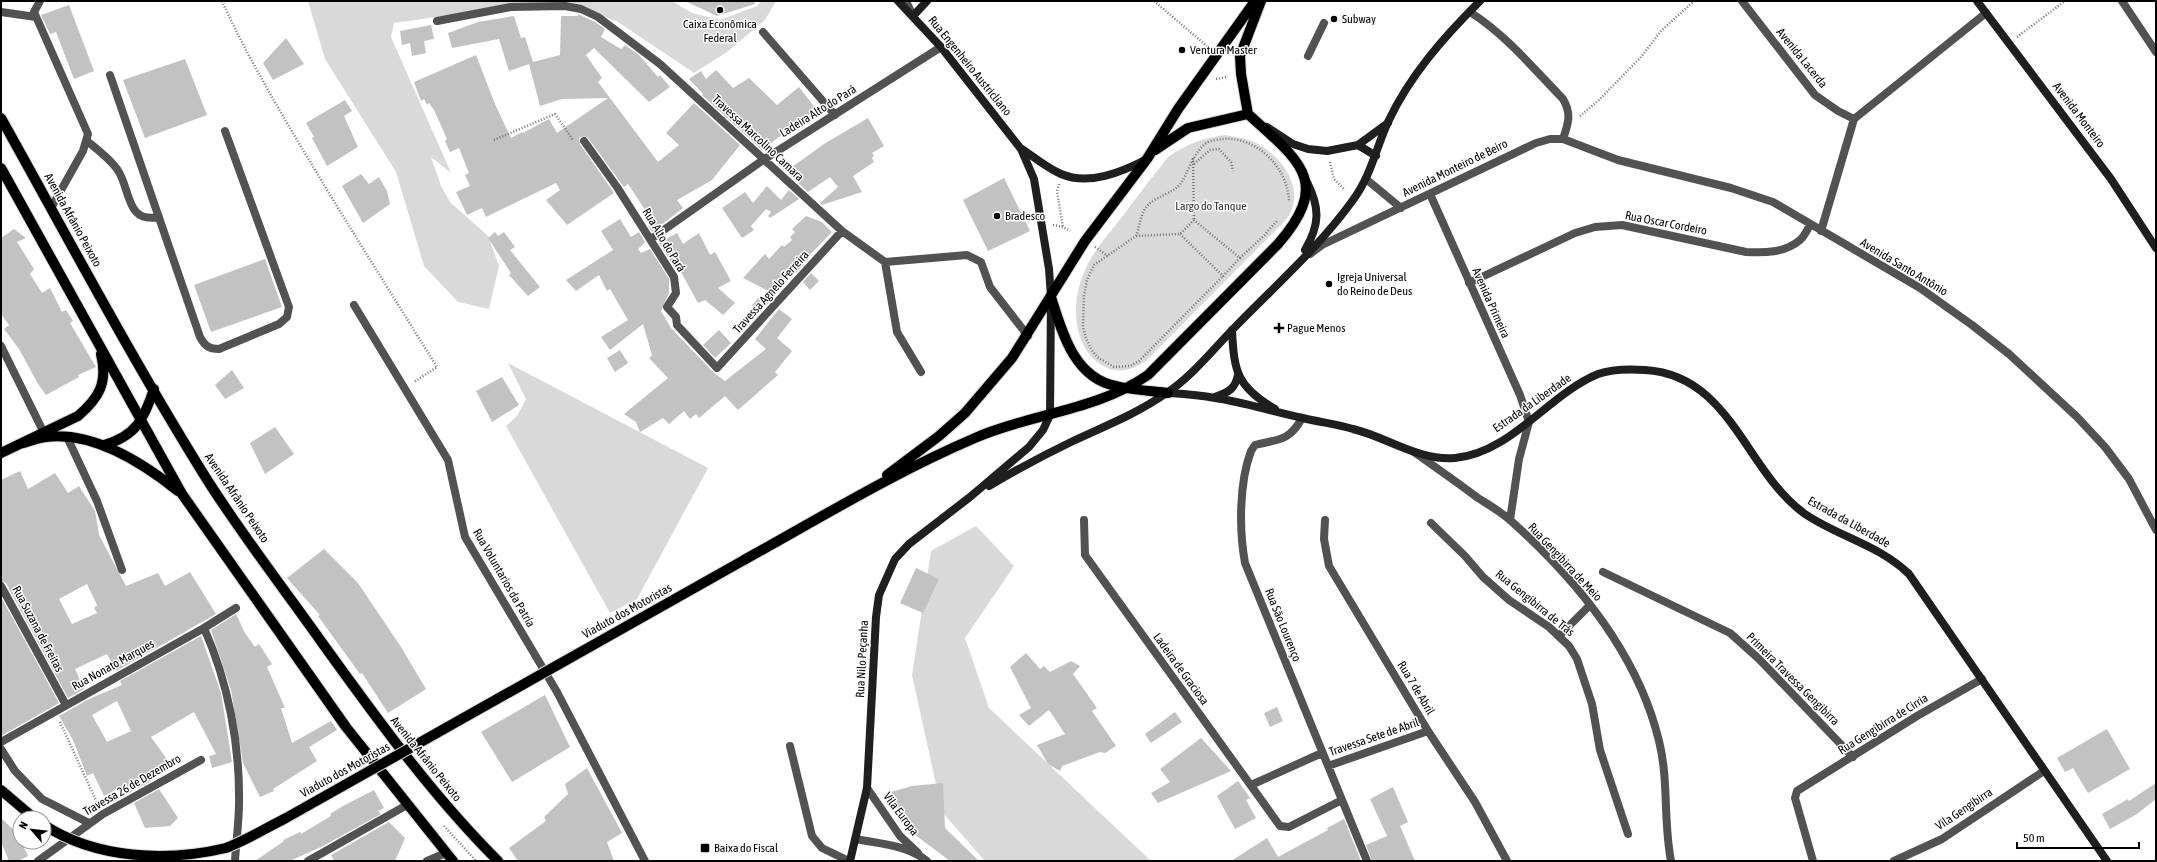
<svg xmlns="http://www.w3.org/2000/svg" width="2157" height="862" font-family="'Asap Condensed',sans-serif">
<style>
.green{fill:#d9d9d9}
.building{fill:#c2c2c2;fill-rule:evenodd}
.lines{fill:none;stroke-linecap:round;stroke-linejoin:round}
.primary-casing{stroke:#dbdbdb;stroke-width:12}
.path{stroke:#747474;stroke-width:2.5;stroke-dasharray:1 2;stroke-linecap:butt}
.lane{stroke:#525252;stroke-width:8}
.street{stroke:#525252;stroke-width:8}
.secondary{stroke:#1f1f1f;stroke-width:8}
.primary{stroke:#000;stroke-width:10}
.primary-bridge-casing{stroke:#dbdbdb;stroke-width:12;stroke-linecap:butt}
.primary-bridge{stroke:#000;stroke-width:10}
.poi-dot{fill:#000;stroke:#fff;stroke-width:1.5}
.labels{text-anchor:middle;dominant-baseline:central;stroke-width:3;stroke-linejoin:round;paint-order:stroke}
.poi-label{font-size:12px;fill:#000;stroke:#fff;text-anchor:start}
.street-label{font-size:12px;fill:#000;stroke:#fff}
.park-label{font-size:12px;fill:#303030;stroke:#fff}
</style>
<rect width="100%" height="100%" fill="#fff"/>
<!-- green -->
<path class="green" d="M308 1H672L692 13 720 20 757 6 761 1H776L765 20 727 52 694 73 618 22 575 5 464 13 394 23 391 37 451 173 431 157 441 186 450 202 488 236 499 266 489 309 458 302 424 266 396 172 325 59Z
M1225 135C1236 137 1246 138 1256 143 1279 154 1303 185 1291 211 1289 217 1284 222 1280 226L1146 361C1129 372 1113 375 1096 361 1071 340 1072 297 1085 270 1093 252 1106 237 1118 222 1135 200 1151 178 1168 157 1187 144 1203 138 1225 135Z
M508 363 708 468 637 599 610 613 506 426 517 416 526 399Z
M976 526 1014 566 965 638 989 708 1151 861H985L942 812 912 675 931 551Z"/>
<!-- building -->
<path class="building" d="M685 1H755V4L717 16Z
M69 5 94 71 74 79 56 32 50 34 41 15Z
M578 14 595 22 605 29 601 37 621 49 625 45 639 55 658 77 660 75 670 87 649 102 594 48 586 55 602 78 598 82 658 162 679 145 666 133 694 103 740 145 712 180 677 200 683 208 652 232 648 226 653 222 628 184 624 187 588 138 584 136 579 138 580 144 614 193 567 225 546 200 560 190 556 183 486 217 482 208 467 215 456 192 470 186 465 175 469 173 459 148 450 152 445 141 447 139 434 110 429 103 427 105 424 99 421 101 414 82 476 55 495 104 511 138 522 132 523 133 549 119 557 133 608 98 562 99 540 106 529 64 509 71 499 39 452 48 448 33 478 22 514 16 521 38 525 37 533 62 560 55 561 16H578Z
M431 25 434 39 424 41 426 53 412 56 410 43 402 45 400 31Z
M286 38 304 64 273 80 263 63Z
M185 59 207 115 145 138 123 80Z
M716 70 733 88 749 78 777 105 799 87 819 113 802 126 799 122 762 150 702 95 703 94 689 79 701 71 706 79Z
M345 100 352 111 344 116 358 147 327 166 312 138 314 137 306 123Z
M868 118 884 146 872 153 874 156 872 158 874 162 853 176 862 192 822 205 820 203 838 187 830 177 808 192 796 181 799 177 792 167 824 144Z
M361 174 369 184 379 177 387 191 390 204 363 223 342 186Z
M1004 178 1030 231 988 251 963 200Z
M767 186 781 200 789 190 799 199 770 218 768 216 771 212 766 209 751 226 754 230 742 238 722 208 745 192 753 203Z
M806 216 822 222 832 232 801 264 803 265 795 274 791 271 772 293 743 278 765 254 769 259 782 245 784 247 792 240 790 237 795 232 792 229Z
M620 219 631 237 639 232 645 242 638 249 641 253 650 249 669 279V293L661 311 671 328 713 372 725 381 766 349 755 339 779 309 792 319 777 338 792 351 775 372 778 375 738 410 725 396 699 418 696 414 690 419 684 411 669 424 663 418 640 432 636 422 624 414 668 378 649 358 652 355 643 324 610 350 601 337 628 320 610 289 607 291 599 275 576 291 566 280 613 250 601 231Z
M14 229 26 238 17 242 34 269 30 274 42 293 50 288 62 312 66 310 73 321 70 323 96 367 78 375 79 377 46 395 38 384 19 349 4 329 9 325 1 314V238Z
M495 232 498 236 504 232 515 247 510 250 540 287 528 296 509 275 511 273 488 238Z
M677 233 683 244 699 233 710 255 715 252 731 281 718 288 735 303 723 315 705 300 698 303 676 263 675 268 659 243Z
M265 259 282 307 211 332 194 285Z
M811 273 819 281 810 290 803 282Z
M761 295 770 302 759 313 752 305Z
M719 330 731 343 715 358 703 345Z
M620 350 628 363 615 372 607 358Z
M232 370 244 388 225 399 215 385Z
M502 377 519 405 492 422 476 391Z
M275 427 294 454 265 474 250 443Z
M20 471 28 489 55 473 68 493 79 486 95 511 99 535 126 586 158 573 165 586 190 572 216 614 116 671 107 654 75 669 84 689 68 698 6 583 1 581V480ZM87 584 97 605 94 608 97 613 72 624 59 599Z
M324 549 358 583 401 647 426 689 388 713 362 673 360 674 318 616 320 615 287 578Z
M916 568 939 579 923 613 900 603Z
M1 597 59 703 1 736Z
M236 614 245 633 255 647 259 644 272 664 267 667 285 708H281L292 743 331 721 337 730 309 747 317 761 273 789 274 791 260 797 243 763 231 690 211 630Z
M201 636 221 693 232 762 212 768 209 756 216 754 194 712 151 737 169 762 158 768 160 772 151 777 153 780 129 793 125 785 104 796 93 773 87 776 73 740 59 716 89 699 122 685 120 681ZM117 701 131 731 107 742 92 715Z
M1026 653 1040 669 1044 666 1050 672 1071 661 1080 666 1073 674 1097 708 1092 711 1116 746 1105 753 1100 752 1062 766 1060 771 1048 764 1037 745 1065 734 1049 710 1029 726 1019 715 1031 708 1010 667Z
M545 695 570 747 512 782 481 732Z
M1277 707 1283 721 1270 727 1264 713Z
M1175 712 1182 722 1151 743 1145 734Z
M2107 729 2130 769 2088 793 2073 768 2065 772 2057 758Z
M1201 738 1231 771 1158 803 1151 793 1170 782 1160 769Z
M587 768 622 833 607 842 614 861H518L509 848 546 821 544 817 568 794 565 784Z
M1238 781 1250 798 1246 800 1256 818 1235 829 1217 796Z
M943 783 945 828 979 861H950L910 831 909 832 897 815 898 813 891 792 912 786Z
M2156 783V799L2137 814 2110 829 2102 814 2128 799 2129 801Z
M1393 787 1408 822 1400 826 1415 861H1372L1366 845 1387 836 1370 799Z
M159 789 178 818 170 826 145 828 134 803Z
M374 790 384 808 378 811 381 814 323 846 290 861H255L284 841 283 840 300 832 301 834 331 816 330 814 343 806Z
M1 818 17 833 28 856 18 861H9L1 842Z
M1344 819 1361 861H1231L1267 838 1278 857 1328 830 1327 828Z
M389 822 405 838 395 861H334L331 855Z"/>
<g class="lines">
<defs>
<path id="primary" d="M1248 114 1241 74 1240 56 1261 1
M1 118C68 238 133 361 206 478 242 535 284 589 323 644 377 719 432 795 498 861
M1155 150 1188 128 1248 114
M1 168 182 494 346 727 453 861
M1051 297C1062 332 1074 378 1116 386 1133 390 1151 391 1168 393
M20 444C28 442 37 438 46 437 94 431 143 463 178 491
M104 445C136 436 144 419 154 389
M1 453 78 416C99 398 108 383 101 354
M887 475 939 436 965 413 1012 358 1085 241 1147 159 1178 109 1255 1
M744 560C820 518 895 472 975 438 1032 413 1096 411 1148 375L1278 244C1333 181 1298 160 1248 114
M1 790 34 818"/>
</defs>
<!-- primary casing -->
<use href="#primary" class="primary-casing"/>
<!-- path -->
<path class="path" d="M222 1C247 56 278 108 309 160 351 230 394 298 437 367L414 382
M1154 1 1208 47
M2017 37 2065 1
M1216 79 1228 77
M1580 116 1598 101 1641 57 1661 31 1694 1
M494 140 555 114 573 140
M1193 158 1194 220
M1330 162 1334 179 1345 190
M1194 164 1210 150 1219 149 1231 162 1233 171
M1059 184 1057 191 1063 227
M1194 220 1180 234 1136 236 1094 265 1087 280 1084 296 1083 327 1086 338 1091 349 1097 357 1114 367 1130 366 1139 361 1223 276
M1053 225 1063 227 1070 231
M1266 233 1278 220
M1180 234 1223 276 1240 258 1194 220
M1136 236C1140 227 1140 213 1148 205 1157 196 1174 193 1181 183 1189 171 1192 155 1205 144 1209 140 1217 140 1222 139 1257 136 1288 168 1289 201
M1095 247 1108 256
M1240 258 1267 233
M60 722 98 805
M444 826 476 861"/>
<!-- lane -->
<path class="lane" d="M40 1 34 12 88 134 83 151 51 208
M1 12 36 17
M1308 56 1324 23
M110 75 200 337C205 346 209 349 219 349L279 324 287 317 289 307 225 131
M87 141C98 150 109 158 117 169 131 188 125 224 159 217
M1559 636 1590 605
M790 746 812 836 822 848 849 861"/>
<!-- street -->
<path class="street" d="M906 1 913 16
M1742 1 1815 95 1838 111 1854 119
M2122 1 2156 52
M1470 12C1506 35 1533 68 1563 99 1572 114 1568 124 1563 139
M437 21 511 7 565 6 581 9 598 17 660 64 842 231 885 262 967 255 981 262 990 287 1028 336
M763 32 835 115
M1854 119 1986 13
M584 141 617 187 674 277 676 293 667 307 676 317 677 325 717 368 842 231
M1366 179 1401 208
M1430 194 1520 395 1529 422 1519 459 1510 520
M1821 231 1854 119
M651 239 763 160 941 47
M1310 254 1322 245 1536 143 1550 139H1563L1618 160 1731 188 1773 202 1920 288 1972 325 2009 354 2077 417 2105 447 2129 479 2156 530
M885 262 897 332 921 372
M1469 283 1575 233 1595 227 1622 225 1746 252C1764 253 1785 253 1800 240 1804 237 1807 230 1810 225
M354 305 448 460 465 537 557 692 645 861
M1 346 44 433
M1302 418C1289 442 1278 439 1255 445L1251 451C1239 483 1239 530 1245 563L1367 861
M67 437 97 501 122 570
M1414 452C1435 467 1457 482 1478 498 1489 505 1501 512 1510 520 1576 579 1638 654 1659 741 1669 781 1663 820 1671 861
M1084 520 1085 555 1280 826 1289 827 1342 800
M1325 520 1324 539 1329 566 1428 731 1475 802 1507 861
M1431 523 1465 556 1483 577 1509 600 1549 627 1569 646 1577 659 1592 704 1600 750 1628 834
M1603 572 1730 633 1759 659 1853 757
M1 586 66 705
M204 628C228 682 240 744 239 803 239 822 236 842 235 861
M1 742 204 628 236 608
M1 749 15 771 42 799 89 823
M1328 766 1428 731
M1251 785 1322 753
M867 788 900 836 918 853
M856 839C881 844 907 845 927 861
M38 861 103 814 201 760
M308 861 407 805
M427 861 446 853
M1813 861 1795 798 1797 791 1917 716 1982 679
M1894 861 1942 839 2044 771"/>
<!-- secondary -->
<path class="secondary" d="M1977 1 2111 179 2156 248
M913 16 927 1
M1267 127 1293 144 1308 149 1327 151 1358 145 1388 123
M1358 145 1376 156
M1022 149C1035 158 1047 168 1061 174 1089 186 1122 172 1147 159
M1305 250C1320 224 1320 208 1307 182
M1232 330C1234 372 1237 387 1275 409
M1168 393C1183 394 1199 395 1215 398 1244 402 1273 412 1303 418 1319 422 1336 424 1353 429 1387 437 1418 461 1455 458 1511 453 1549 394 1598 374 1612 369 1630 369 1645 370 1731 375 1745 471 1805 514 1839 537 1879 545 1909 574L2107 861
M1215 397C1229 392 1235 389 1238 375
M989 486C1016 470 1044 455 1073 441 1105 426 1136 414 1165 394 1191 378 1215 347 1237 325 1276 285 1320 246 1353 200 1371 176 1376 148 1388 122 1410 75 1444 37 1480 1
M850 861 867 788 876 617 879 595 895 559 909 544 970 497 1029 447 1043 430 1050 415 1051 297 1049 269 1034 179 1021 149 941 47 898 1"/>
<!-- primary -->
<use href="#primary" class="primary"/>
<defs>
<path id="primary-bridge" d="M44 825C96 859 167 862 226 848 247 840 266 828 286 818L744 560"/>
</defs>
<!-- primary-bridge casing -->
<use href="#primary-bridge" class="primary-bridge-casing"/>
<!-- primary-bridge -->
<use href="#primary-bridge" class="primary-bridge"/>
</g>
<!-- markers -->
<g class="poi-dot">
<circle cx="720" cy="10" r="4"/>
<circle cx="1334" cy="19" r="4"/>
<circle cx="1182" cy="50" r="4"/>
<circle cx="997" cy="216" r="4"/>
<circle cx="1329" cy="284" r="4"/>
<path d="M1277 322h4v4h4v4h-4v4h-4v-4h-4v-4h4z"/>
<rect x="700" y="843" width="10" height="10" rx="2"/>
</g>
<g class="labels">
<!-- poi labels -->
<g class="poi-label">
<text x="1342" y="19">Subway</text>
<text x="720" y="24" text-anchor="middle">Caixa Econômica<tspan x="720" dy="14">Federal</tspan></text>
<text x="1190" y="50">Ventura Master</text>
<text x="1005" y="216">Bradesco</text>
<text x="1337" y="277">Igreja Universal<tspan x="1337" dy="14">do Reino de Deus</tspan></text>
<text x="1287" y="328">Pague Menos</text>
<text x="714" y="848">Baixa do Fiscal</text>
</g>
<!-- street labels -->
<g class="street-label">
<text transform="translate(1802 58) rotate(51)">Avenida Lacerda</text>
<text transform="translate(970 66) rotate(51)">Rua Engenheiro Austricliano</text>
<text transform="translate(818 111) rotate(-32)">Ladeira Alto do Pará</text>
<text transform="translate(2079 115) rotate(53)">Avenida Monteiro</text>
<text transform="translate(758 138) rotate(43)">Travessa Marcolino Camara</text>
<text transform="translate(1455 168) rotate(-26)">Avenida Monteiro de Beiro</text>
<text transform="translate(73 220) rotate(61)">Avenida Afrânio Peixoto</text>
<text transform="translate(1666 223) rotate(11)">Rua Oscar Cordeiro</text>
<text transform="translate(664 240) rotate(59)">Rua Alto do Pará</text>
<text transform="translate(1904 267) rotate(31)">Avenida Santo Antônio</text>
<text transform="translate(771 292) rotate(-48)">Travessa Agnelo Ferreira</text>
<text transform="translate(1491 303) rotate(66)">Avenida Primeira</text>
<text transform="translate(1532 403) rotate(-35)">Estrada da Liberdade</text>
<text transform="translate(237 498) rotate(56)">Avenida Afrânio Peixoto</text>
<text transform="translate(1849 522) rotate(29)">Estrada da Liberdade</text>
<text transform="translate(1565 562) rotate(47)">Rua Gengibirra de Meio</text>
<text transform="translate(504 578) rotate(60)">Rua Voluntarios da Patría</text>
<text transform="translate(1535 603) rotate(39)">Rua Gengibirra de Trás</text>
<text transform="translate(627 611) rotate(-29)">Viaduto dos Motoristas</text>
<text transform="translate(1283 625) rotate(68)">Rua São Lourenço</text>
<text transform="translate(38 629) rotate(62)">Rua Suzana de Freitas</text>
<text transform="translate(862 659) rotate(-87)">Rua Nilo Peçanha</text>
<text transform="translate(113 665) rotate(-29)">Rua Nonato Marques</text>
<text transform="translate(1181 669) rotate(54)">Ladeira de Graciosa</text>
<text transform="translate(1793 679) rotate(45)">Primeira Travessa Gengibirra</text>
<text transform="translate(1416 688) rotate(59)">Rua 7 de Abril</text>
<text transform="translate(1883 724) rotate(-32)">Rua Gengibirra de Cirria</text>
<text transform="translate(1374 737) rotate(-19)">Travessa Sete de Abril</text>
<text transform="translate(426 759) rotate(51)">Avenida Afrânio Peixoto</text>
<text transform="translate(345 770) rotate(-29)">Viaduto dos Motoristas</text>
<text transform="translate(132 785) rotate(-30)">Travessa 26 de Dezembro</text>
<text transform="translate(1964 809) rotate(-34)">Vila Gengibirra</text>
<text transform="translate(901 814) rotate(53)">Vila Europa</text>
</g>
<!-- park labels -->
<g class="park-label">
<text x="1211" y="206">Largo do Tanque</text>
</g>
</g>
<!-- border -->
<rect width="2157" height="862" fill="none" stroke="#000000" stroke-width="4"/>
<!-- north arrow -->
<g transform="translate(32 830) rotate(298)"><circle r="19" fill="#ffffff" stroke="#999999"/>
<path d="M0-3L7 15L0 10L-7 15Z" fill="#000000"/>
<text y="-6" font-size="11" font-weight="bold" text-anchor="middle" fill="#000000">N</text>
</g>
<!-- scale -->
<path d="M2017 842v6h122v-6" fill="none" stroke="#000000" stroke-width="2"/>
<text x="2023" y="842" font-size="12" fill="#000000" stroke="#ffffff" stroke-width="3" paint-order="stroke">50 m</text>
</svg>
